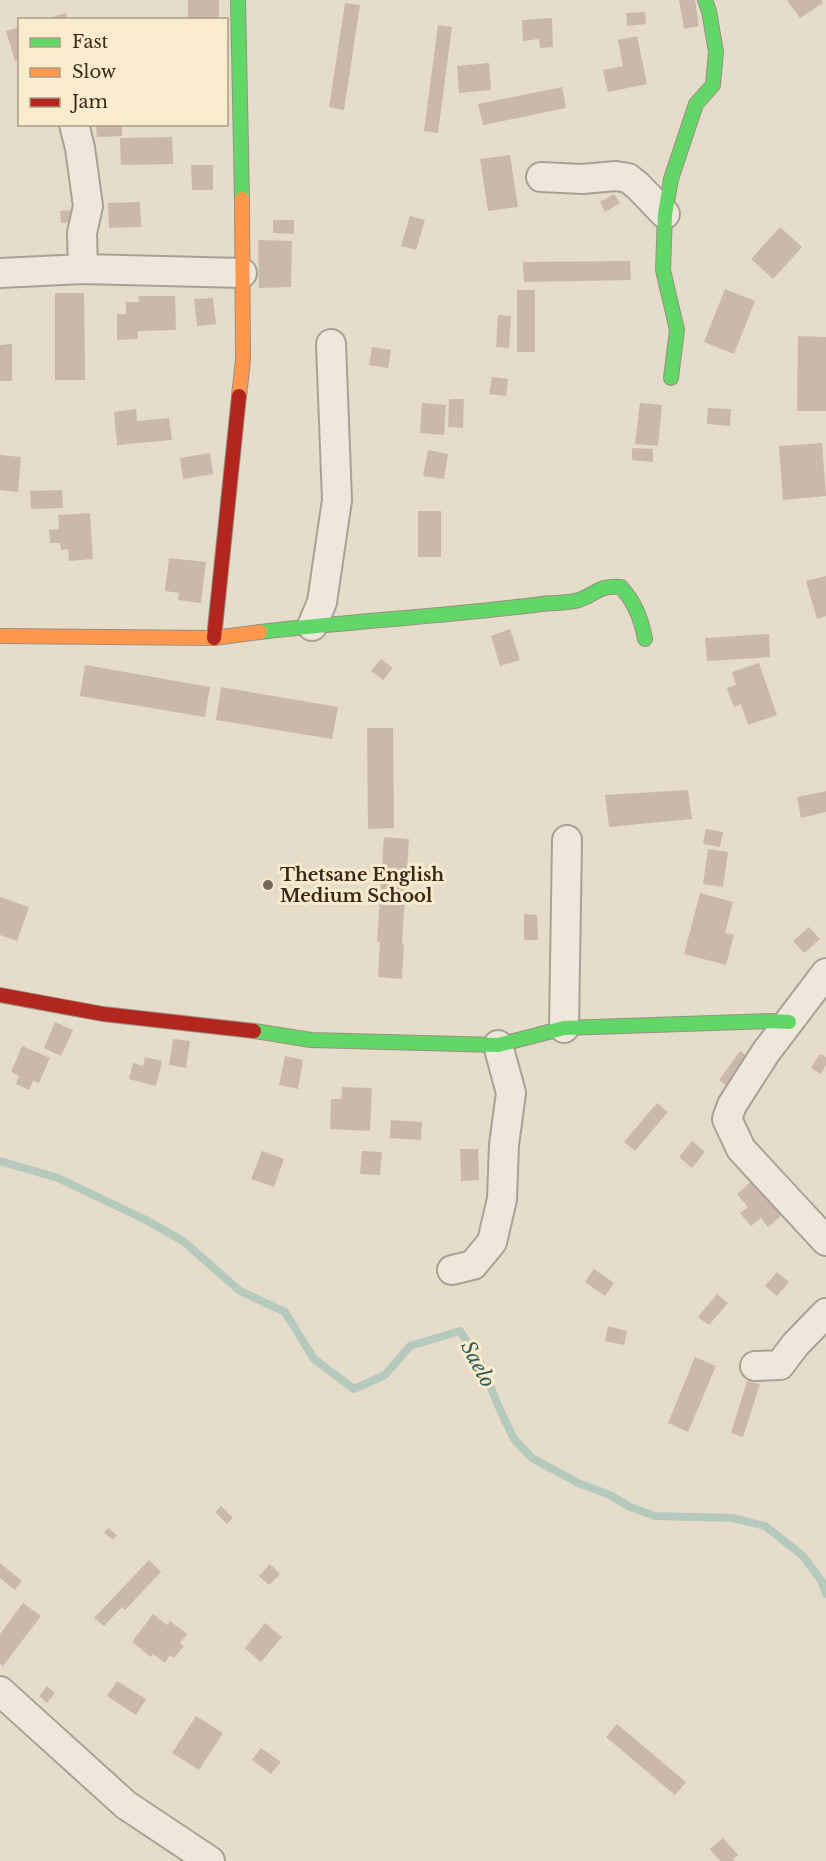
<svg xmlns="http://www.w3.org/2000/svg" width="826" height="1861" font-family="'Libre Baskerville',serif">
<style>
.lines{fill:none;stroke-linecap:round;stroke-linejoin:round}
.stream{stroke:#b5cabd;stroke-width:8}
.building{fill:#cab9aa}
.street-casing{stroke:#aaa194;stroke-width:32}
.fast-casing{stroke:#9a9083;stroke-width:16}
.slow-casing{stroke:#9a9083;stroke-width:16}
.jam-casing{stroke:#9a9083;stroke-width:16}
.street{stroke:#ede7dc;stroke-width:28}
.fast{stroke:#63d668;stroke-width:14}
.slow{stroke:#ff974d;stroke-width:14}
.jam{stroke:#b3261e;stroke-width:14}
.poi-dot{fill:#756858;stroke:#f8ebce;stroke-width:2}
.labels{text-anchor:middle;dominant-baseline:central;stroke-width:6;stroke-linejoin:round;paint-order:stroke}
.poi-label{font-size:18px;font-weight:bold;fill:#39291b;stroke:#f8ebce;text-anchor:start}
.water-label{font-size:20px;font-style:italic;fill:#295a56;stroke:#f8ebce}
</style>
<rect width="100%" height="100%" fill="#e5dcca"/>
<g class="lines">
<!-- stream -->
<path class="stream" d="M0 1161 58 1178 146 1220 183 1241 240 1291 285 1312 314 1359 354 1389 385 1375 410 1346 460 1331 480 1362 501 1412 514 1439 532 1458 578 1483 610 1495 630 1507 655 1516 733 1518 765 1526 802 1555 821 1580 826 1594"/>
</g>
<!-- building -->
<path class="building" d="M188 0H219V20H188Z
M679 0H695L699 26 684 29Z
M787 0H821L823 3 800 18Z
M345 3 360 5 344 110 329 107Z
M645 12 646 24 627 26 626 13Z
M66 13 68 20H46V19Z
M552 18 553 47 540 48 539 39 523 41 522 20Z
M438 25 452 27 438 133 424 131Z
M20 27V60L15 61 6 31Z
M637 36 647 84 608 92 603 70 623 66 618 40Z
M489 63 491 90 459 93 457 66Z
M562 87 566 108 483 125 478 104Z
M96 124H122V136L97 137Z
M172 137 173 164 121 165 120 138Z
M510 155 518 207 488 211 480 159Z
M191 165H213V190H192Z
M614 194 620 203 605 212 600 202Z
M140 202 141 227 109 228 108 203Z
M73 210 74 222 61 223 60 211Z
M410 216 425 220 416 250 401 246Z
M273 220H294V234L273 233Z
M780 227 802 247 773 279 751 259Z
M258 240 292 241 291 287 259 288Z
M630 261 631 280 524 282 523 262Z
M725 289 755 301 734 354 704 342Z
M517 290H535V352H517Z
M55 293H84L85 380H55Z
M138 296H175L176 330 138 331V339L117 340V314H126V302H139Z
M213 298 216 324 197 326 194 299Z
M498 315 511 316 509 348 496 347Z
M798 336 826 337V411H797Z
M12 344V381H0V345Z
M372 347 391 350 388 368 369 365Z
M492 377 508 379 506 396 489 394Z
M449 399H464L463 428 448 427Z
M422 403 446 405 444 435 420 433Z
M640 403 662 405 658 446 635 444Z
M708 408 731 409 730 426 707 424Z
M136 409 137 421 169 418 172 440 117 445 114 412Z
M822 443 826 496 783 500 779 446Z
M632 448 653 449V462L632 460Z
M428 450 448 454 444 479 423 476Z
M210 453 213 474 183 479 180 458Z
M0 455 21 457 18 492 0 490Z
M62 490 63 508 31 509 30 491Z
M418 511H441V557H418Z
M90 513 93 559 69 561 68 549 61 550 60 543H50L49 530 59 529 58 515Z
M169 558 206 562 201 603 178 600 179 593 165 591Z
M826 576V616L817 619 806 581Z
M510 629 520 660 500 666 491 636Z
M769 634 770 657 707 661 705 638Z
M381 659 393 668 383 680 371 671Z
M759 663 777 715 748 725 741 704 734 707 727 688 736 685 732 672Z
M85 665 210 687 205 717 80 696Z
M221 687 338 707 332 739 216 720Z
M367 728H393L394 828 368 829Z
M688 790 692 819 609 827 605 795Z
M826 791V812L801 818 797 797Z
M706 829 723 832 720 847 703 844Z
M384 837 409 839 402 943 404 944 402 979 378 977 380 942H377Z
M708 849 728 852 723 887 703 884Z
M700 893 733 902 725 933 734 935 726 965 684 954Z
M0 897 29 907 17 941 0 935Z
M524 914 537 915 538 940H524Z
M809 927 820 939 804 953 793 941Z
M55 1022 73 1030 61 1056 44 1048Z
M173 1039 190 1041 186 1068 169 1065Z
M22 1046 50 1058 39 1083 33 1081 29 1090 16 1084 19 1076 11 1072Z
M740 1051 756 1063 736 1092 719 1080Z
M820 1054 826 1057V1065L821 1074 811 1068Z
M285 1056 303 1060 298 1089 279 1085Z
M145 1057 162 1061 156 1086 129 1079 133 1063 143 1066Z
M342 1087 372 1088 370 1131 330 1129 331 1099H341Z
M657 1103 668 1112 635 1151 624 1142Z
M391 1120 422 1122 421 1140 390 1138Z
M692 1141 705 1152 692 1168 679 1157Z
M460 1149H478L479 1180 461 1181Z
M262 1151 284 1159 274 1187 251 1179Z
M362 1151 382 1152 380 1175 360 1174Z
M753 1180 783 1214 768 1227 761 1218 751 1226 740 1213 748 1207 737 1194Z
M594 1269 614 1283 605 1296 585 1282Z
M777 1272 789 1282 777 1296 765 1286Z
M717 1294 728 1303 709 1325 698 1317Z
M608 1326 627 1331 624 1345 605 1341Z
M695 1357 716 1366 688 1432 668 1423Z
M747 1381 760 1384 743 1437 731 1433Z
M221 1506 233 1518 227 1524 215 1512Z
M108 1528 117 1535 113 1540 104 1533Z
M149 1560 161 1572 125 1610 122 1607 104 1626 94 1618Z
M0 1563 22 1581 15 1590 0 1578Z
M270 1564 280 1574 269 1585 259 1576Z
M23 1603 41 1616 3 1666 0 1664V1634Z
M153 1614 167 1625 170 1621 187 1634 180 1643 184 1646 174 1658 170 1655 165 1663 153 1654 151 1657 132 1642Z
M265 1623 282 1637 261 1662 245 1648Z
M117 1681 146 1699 136 1715 107 1696Z
M47 1686 55 1693 47 1703 39 1696Z
M196 1716 223 1733 199 1770 172 1753Z
M617 1724 686 1782 675 1795 606 1737Z
M261 1748 281 1762 271 1774 252 1760Z
M723 1838 738 1855 733 1859 735 1861H720L710 1849Z"/>
<g class="lines">
<defs>
<path id="street" d="M74 124 80 148 88 206 82 233 83 269
M541 177 582 179 616 176 628 178 638 186 665 214
M0 273 83 269 242 273
M312 626 322 602 337 500 331 344
M826 973 766 1052 732 1105 727 1119 741 1149 826 1241
M564 1028 567 840
M452 1270 473 1265 492 1242 502 1199 504 1145 511 1093 498 1045
M755 1366 780 1365 795 1345 826 1313
M0 1691 126 1805 210 1861"/>
<path id="fast" d="M238 0 242 199
M671 378 677 330 663 270 665 214 671 179 696 104 713 85 716 52 709 11 705 0
M260 632C354 621 448 616 542 604 554 603 568 603 579 600 597 594 598 585 621 587 635 603 641 618 645 639
M254 1031 311 1040 498 1045 564 1028 771 1021 789 1022"/>
<path id="slow" d="M239 396 243 360 242 199
M0 636 214 638 260 632"/>
<path id="jam" d="M214 638 239 396
M0 995 103 1014 254 1031"/>
</defs>
<!-- street casing -->
<use href="#street" class="street-casing"/>
<!-- fast casing -->
<use href="#fast" class="fast-casing"/>
<!-- slow casing -->
<use href="#slow" class="slow-casing"/>
<!-- jam casing -->
<use href="#jam" class="jam-casing"/>
<!-- street -->
<use href="#street" class="street"/>
<!-- fast -->
<use href="#fast" class="fast"/>
<!-- slow -->
<use href="#slow" class="slow"/>
<!-- jam -->
<use href="#jam" class="jam"/>
</g>
<!-- markers -->
<circle class="poi-dot" cx="268" cy="885" r="6"/>
<g class="labels">
<!-- poi labels -->
<g class="poi-label">
<text x="280" y="875">Thetsane English<tspan x="280" dy="21">Medium School</tspan></text>
</g>
<!-- water labels -->
<g class="water-label">
<text transform="translate(478 1364) rotate(62)">Saelo</text>
</g>
</g>
<!-- legend -->
<rect x="18" y="18" width="210" height="108" fill="#f8ebce" stroke="#ac9d86" stroke-width="1.5"/>
<rect x="30" y="38" width="30" height="9" fill="#63d668" stroke="#ac9d86" stroke-width="1.5"/>
<text x="72" y="48" font-size="18" fill="#39291b">Fast</text>
<rect x="30" y="68" width="30" height="9" fill="#ff974d" stroke="#ac9d86" stroke-width="1.5"/>
<text x="72" y="78" font-size="18" fill="#39291b">Slow</text>
<rect x="30" y="98" width="30" height="9" fill="#b3261e" stroke="#ac9d86" stroke-width="1.5"/>
<text x="72" y="108" font-size="18" fill="#39291b">Jam</text>
</svg>
